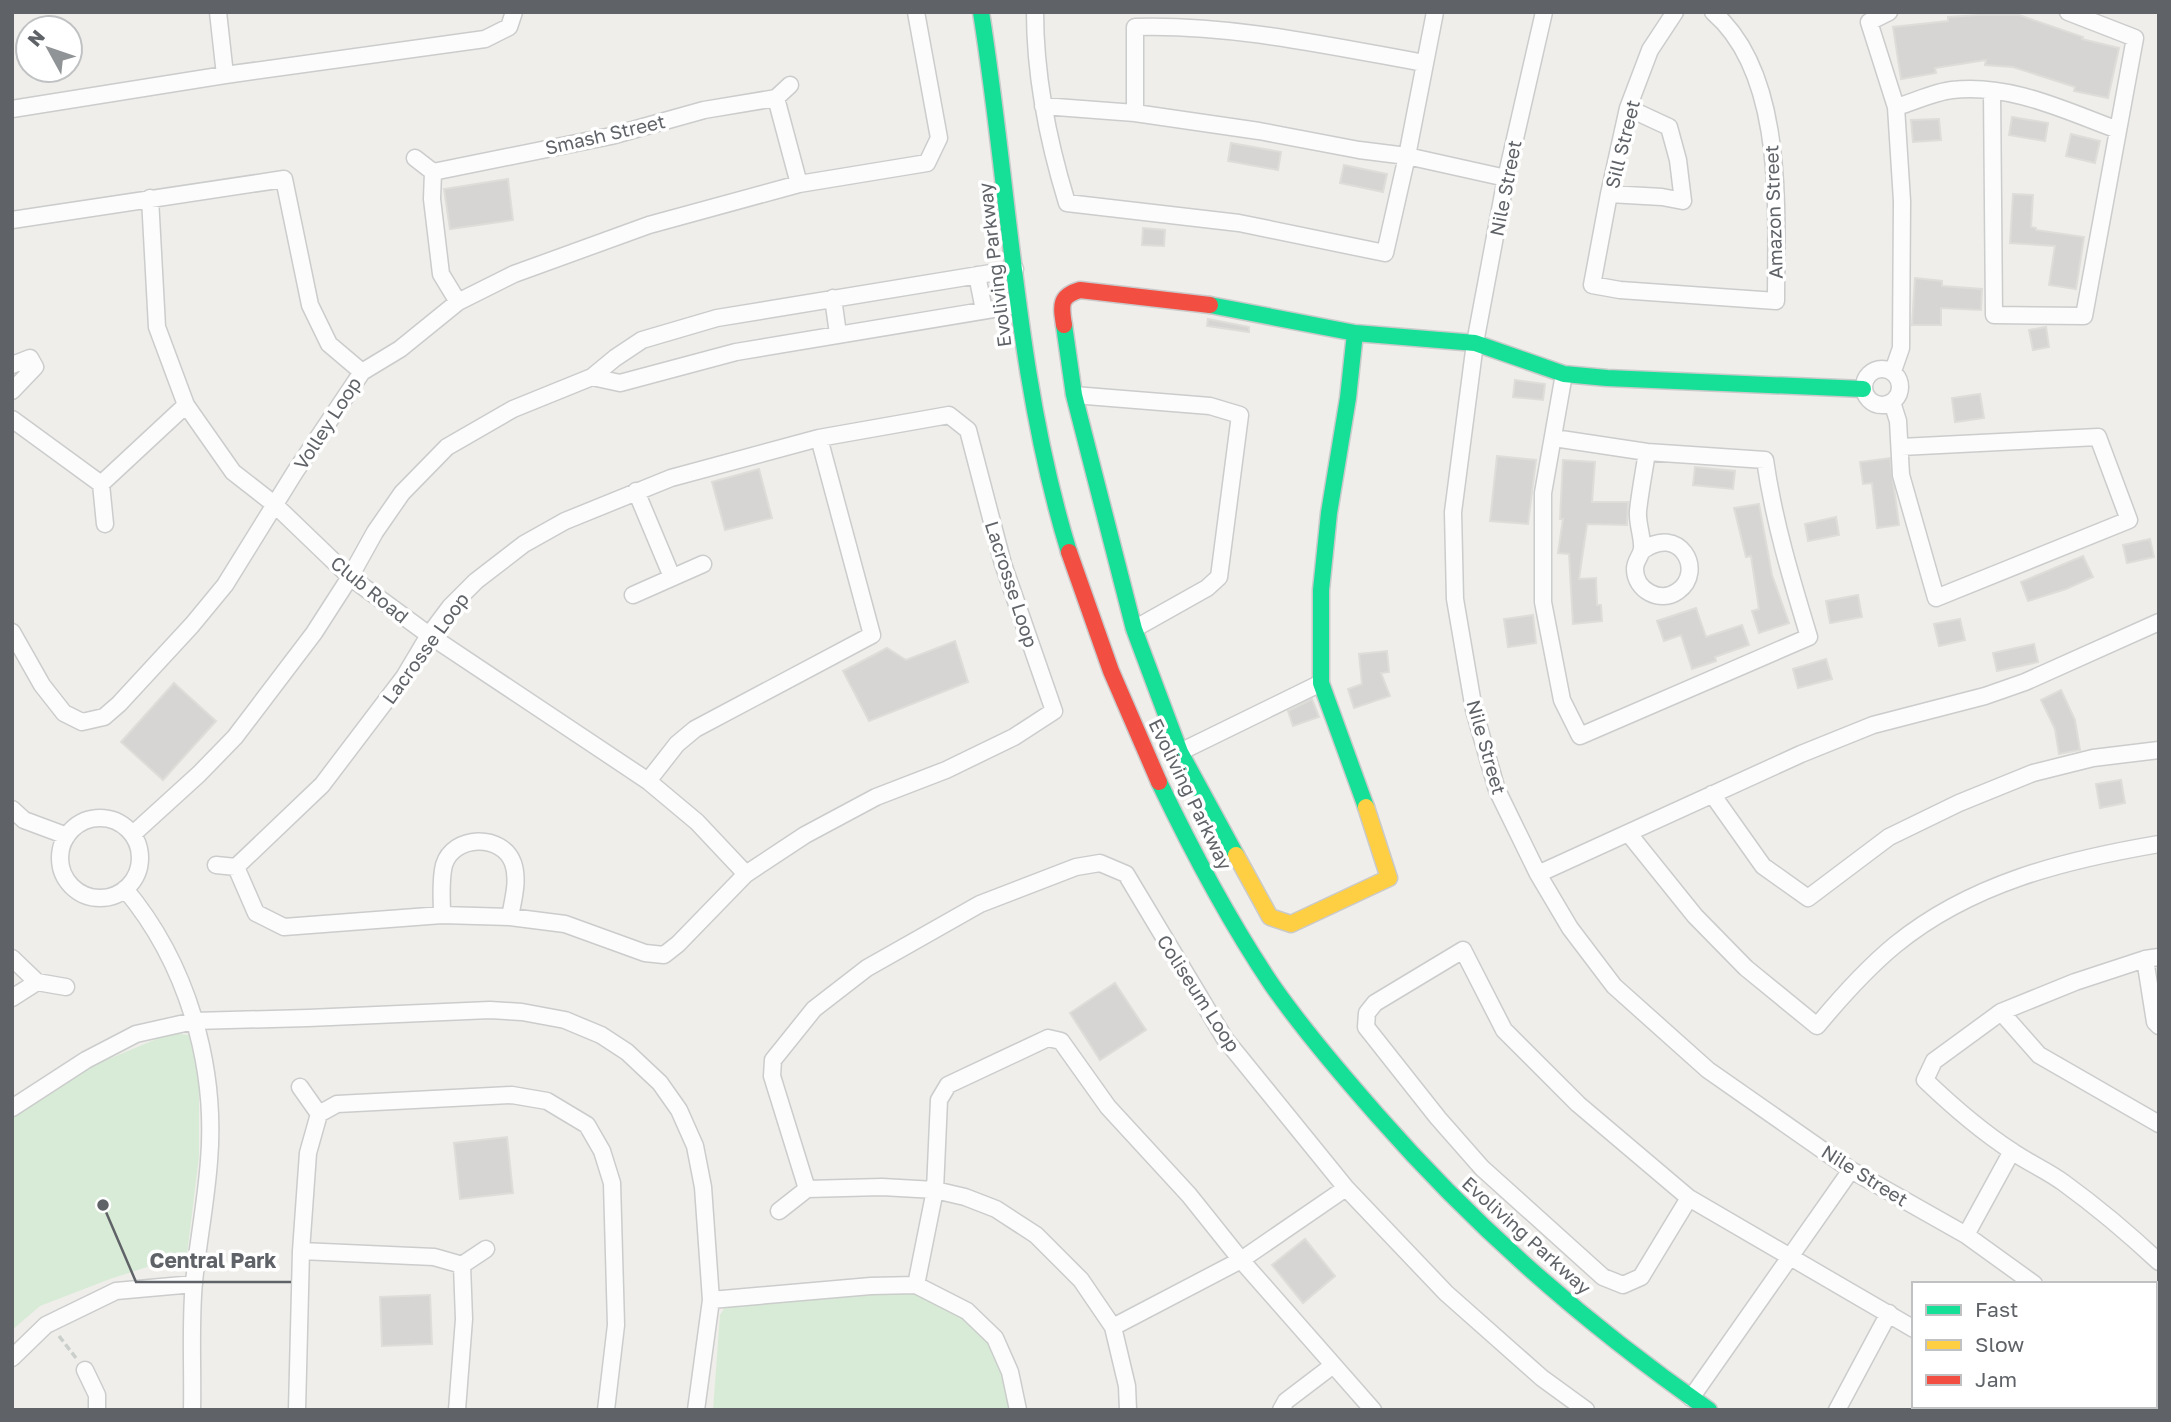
<svg xmlns="http://www.w3.org/2000/svg" width="2171" height="1422" font-family="'Golos Text',sans-serif">
<style>
.green{fill:#d8ebd6}
.building{fill:#d6d5d3;stroke:#deddd9;stroke-width:2}
.lines{fill:none;stroke-linecap:round;stroke-linejoin:round}
.street-casing{stroke:#cbcccc;stroke-width:19}
.fast-casing{stroke:#cacacb;stroke-width:19}
.slow-casing{stroke:#cacacb;stroke-width:19}
.jam-casing{stroke:#cacacb;stroke-width:19}
.path{stroke:#cacfcc;stroke-width:3.5;stroke-dasharray:7 3.5;stroke-linecap:butt}
.street{stroke:#fdfcfc;stroke-width:16}
.fast{stroke:#16e098;stroke-width:16}
.slow{stroke:#ffcf43;stroke-width:16}
.jam{stroke:#f24e42;stroke-width:16}
.labels{text-anchor:middle;dominant-baseline:central;stroke-width:7;stroke-linejoin:round;paint-order:stroke}
.street-label{font-size:19px;fill:#5f6368;stroke:#fff}
.leader{fill:none;stroke:#5f6368;stroke-width:2.5}
.callout-dot{fill:#5f6368;stroke:#fff;stroke-width:2.5}
.callout-label{font-size:21px;text-anchor:middle;font-weight:bold;fill:#5f6368;stroke:#fff;stroke-width:7;stroke-linejoin:round;paint-order:stroke}
</style>
<rect width="100%" height="100%" fill="#efeeea"/>
<!-- green -->
<path class="green" d="M171 1033 189 1035 199 1079V1156L187 1254 110 1279 40 1306 12 1330V1117L92 1066Z
M915 1290C941 1304 973 1317 990 1343 1002 1361 1006 1388 1012 1410H713L720 1315 726 1306Z"/>
<!-- building -->
<path class="building" d="M1979 15H2019L2083 37 2082 39 2119 48 2108 98 2074 91 2075 87 2013 67 1985 65 1986 60 1935 68 1936 73 1901 79 1893 27 1948 21V17Z
M2012 117 2048 123 2045 141 2009 135Z
M1939 119 1941 140 1913 142 1911 120Z
M2071 134 2100 141 2095 163 2066 156Z
M1231 143 1281 152 1278 170 1228 161Z
M1344 165 1387 174 1383 192 1340 183Z
M508 179 513 220 450 229 444 189Z
M2013 194 2033 195 2031 227 2036 228V230L2084 237 2076 289 2049 285 2055 246 2010 243Z
M1143 228 1165 230 1164 246 1142 245Z
M1915 278 1942 281V286L1982 289 1981 310 1941 308V325H1912Z
M1208 319 1249 327V332L1207 326Z
M2046 327 2049 347 2033 350 2029 330Z
M1515 380 1545 384 1543 400 1513 397Z
M1980 394 1984 418 1955 422 1952 398Z
M1497 456 1536 460 1528 524 1490 521Z
M1890 458 1899 525 1877 528 1872 483 1863 484 1860 462Z
M1563 460 1595 462 1592 502H1628L1627 525 1587 524 1579 579 1596 578 1597 605H1601L1602 621 1573 624 1569 554 1558 553 1563 519H1560Z
M1695 467 1735 471 1733 489 1693 485Z
M759 469 772 518 725 530 712 482Z
M1759 504 1772 575 1789 623 1759 633 1752 611 1759 609 1751 556 1746 557 1734 508Z
M1836 517 1839 535 1808 541 1805 524Z
M2150 539 2154 557 2127 563 2123 545Z
M2083 556 2093 577 2066 589 2028 601 2021 582Z
M1858 595 1862 617 1830 623 1826 601Z
M1696 608 1706 637 1742 625 1749 645 1715 657 1716 661 1692 669 1681 635 1664 641 1657 621Z
M1533 615 1536 643 1508 647 1504 619Z
M1960 619 1965 640 1939 646 1934 624Z
M955 641 968 682 869 721 843 671 887 648 906 660Z
M2034 644 2038 662 1997 671 1993 653Z
M1387 651 1389 672 1381 673 1390 696 1354 708 1348 689 1362 684 1359 654Z
M1826 659 1832 679 1798 688 1793 669Z
M174 683 216 721 163 780 121 742Z
M2061 690 2075 720 2080 750 2059 754 2055 729 2041 700Z
M1312 699 1319 717 1293 726 1288 711Z
M2121 780 2125 803 2100 808 2096 784Z
M1115 983 1146 1030 1100 1060 1070 1013Z
M507 1137 513 1193 460 1199 454 1143Z
M1305 1239 1335 1276 1303 1303 1272 1265Z
M430 1295 432 1344 382 1346 380 1297Z"/>
<g class="lines">
<defs>
<path id="street" d="M218 12 225 75
M1035 12C1035 77 1048 141 1067 203L1239 223 1385 253 1407 156 1435 12
M1544 12 1506 178 1475 343 1453 512 1455 599 1474 710 1497 790 1538 874 1570 928 1614 986 1708 1070 1851 1170 1966 1235 2034 1284
M1675 12 1650 50 1628 108 1609 194 1592 285 1620 290 1776 301C1776 213 1786 75 1713 12
M1889 12 1869 22 1896 107 1902 201 1901 348 1893 371
M1992 91 1994 315 2084 316 2135 38 2068 12
M776 98 799 184
M776 98 790 85
M1043 106 1135 113 1259 131 1359 150 1407 156 1506 178
M1896 107C1914 102 1934 92 1952 90 2010 83 2066 111 2118 130
M12 109 225 75 485 39 509 27 514 12
M1135 113V27C1230 24 1330 46 1424 63
M415 158 433 172
M433 172 611 136 704 110 776 98
M433 172 432 199 441 274 458 302
M1609 194 1662 197 1683 201 1678 160 1669 127 1628 108
M150 198 157 327 186 405 233 472 274 504 350 577 429 635 648 781 697 822 746 874
M12 220 284 179 310 305 329 344 362 372
M977 275 984 310
M833 298 838 334
M12 365 30 358 35 367 12 391
M1864 387a18 18 0 1 1 36 0a18 18 0 1 1-36 0Z
M592 377 620 383 736 352 1018 305
M1074 395 1210 406 1240 415 1219 577 1207 588 1134 629
M1892 402 1898 421 1901 475 1936 598 2129 520 2098 437 1901 447
M949 415 968 430 1003 564 1054 711 1014 737 946 770 876 797 805 835 746 874 678 944 664 955 645 953 565 924 510 917 442 915 284 927 256 913 236 867 322 785 404 677 429 635 450 607 476 581 524 544 565 521 671 478 819 438Z
M12 419 101 484 186 405
M1554 438 1647 452 1765 460C1774 522 1791 578 1809 637L1580 736 1562 700 1543 602V493L1564 374
M101 484 105 524
M636 491 672 577
M1642 551C1679 523 1706 571 1678 591 1660 604 1635 590 1635 569 1635 561 1641 556 1642 549 1643 537 1637 524 1638 511 1640 492 1644 472 1647 452
M633 595 703 564
M12 632 42 685 64 713 82 722 104 717 119 704 192 625 225 585 295 472 362 372 400 349 458 302 514 274 649 225 799 184 927 163 939 138 916 12
M1180 752 1321 683
M648 781 677 744 695 729 872 635 819 438
M1712 794 1763 866 1808 898 1889 837 1959 803 2033 773 2093 758 2159 750
M12 809 24 820 67 836
M60 858a40 40 0 1 1 80 0a40 40 0 1 1-80 0Z
M133 834 199 774 235 737 314 633 350 577 375 532 402 493 447 447 513 409 592 377 615 358 642 340 717 318 1015 269
M1629 834 1695 916 1746 968 1817 1026C1841 997 1866 969 1895 945 1971 883 2065 860 2159 844
M216 865 236 867
M1538 874 1801 754 1873 725 1985 696 2025 682 2159 622
M125 889C187 963 217 1065 209 1161 206 1202 198 1242 194 1282 190 1324 193 1368 192 1410
M442 915C442 899 440 881 444 865 453 835 502 833 513 863 519 880 513 900 510 917
M2159 957 2145 959 2075 982 2001 1012 1934 1061 1925 1080C1952 1106 1981 1131 2013 1152 2029 1163 2048 1171 2064 1183 2097 1207 2129 1234 2159 1262
M12 958 37 982 66 987
M2145 959 2155 1022 2159 1026
M12 998 37 982
M2001 1012 2039 1055 2159 1124
M300 1087 319 1114
M12 1108 86 1060 136 1034 194 1021 308 1018 490 1010 522 1012 565 1020 601 1035 627 1052 660 1083 679 1110 695 1146 703 1187 711 1300 696 1410
M807 1189 772 1076 773 1060 814 1009 867 968 980 904 1076 867 1100 863 1126 874 1225 1039 1346 1188 1446 1293 1542 1378 1586 1410
M1689 1198 1641 1277 1623 1285 1603 1277 1482 1168 1438 1118 1366 1027 1367 1013 1375 1003 1463 950 1504 1030 1578 1104 1689 1198 1914 1329
M779 1211 807 1189 882 1187 935 1190 965 1197 996 1209 1036 1235 1081 1280 1113 1327 1127 1386 1128 1410
M1966 1235 2012 1151
M301 1251 434 1257 462 1265 464 1319 457 1410
M462 1265 486 1249
M916 1285 935 1190 939 1100 948 1085 1048 1038 1061 1041 1108 1107 1189 1195 1241 1260 1373 1410
M711 1300 871 1286 916 1285 967 1311 995 1338 1010 1372 1018 1410
M1113 1327 1241 1260 1346 1188
M12 1358 46 1325 116 1291 194 1284
M85 1370 97 1395V1410
M1691 1398 1851 1170
M2007 1406 2010 1410
M2145 1406 2148 1410
M297 1410 301 1251 308 1153 319 1114 337 1104 512 1095 547 1101 587 1125 602 1151 612 1183 616 1325 606 1410
M1281 1410 1286 1401 1332 1366
M1837 1410 1889 1313"/>
<path id="fast" d="M981 12C1010 192 1015 377 1069 552
M1210 305 1355 333 1475 343 1564 374 1607 378 1863 389
M1064 325 1074 395 1134 629 1180 752 1236 855
M1355 333 1348 398 1329 513 1321 590V683L1366 807
M1159 782C1192 851 1229 921 1272 985 1304 1031 1341 1074 1378 1116 1476 1228 1587 1325 1709 1410"/>
<path id="slow" d="M1236 855 1270 917 1291 924 1389 878 1366 807"/>
<path id="jam" d="M1064 325C1061 306 1059 296 1080 290L1210 305
M1069 552 1111 671 1159 782"/>
</defs>
<!-- street casing -->
<use href="#street" class="street-casing"/>
<!-- fast casing -->
<use href="#fast" class="fast-casing"/>
<!-- slow casing -->
<use href="#slow" class="slow-casing"/>
<!-- jam casing -->
<use href="#jam" class="jam-casing"/>
<!-- path -->
<path class="path" d="M59 1336 76 1358"/>
<!-- street -->
<use href="#street" class="street"/>
<!-- fast -->
<use href="#fast" class="fast"/>
<!-- slow -->
<use href="#slow" class="slow"/>
<!-- jam -->
<use href="#jam" class="jam"/>
</g>
<g class="labels">
<!-- street labels -->
<g class="street-label">
<text transform="translate(605 134) rotate(-13)">Smash Street</text>
<text transform="translate(1622 144) rotate(-76)">Sill Street</text>
<text transform="translate(1505 188) rotate(-79)">Nile Street</text>
<text transform="translate(1773 212) rotate(-92)">Amazon Street</text>
<text transform="translate(994 265) rotate(-97)">Evoliving Parkway</text>
<text transform="translate(327 423) rotate(-57)">Volley Loop</text>
<text transform="translate(1012 584) rotate(72)">Lacrosse Loop</text>
<text transform="translate(370 589) rotate(39)">Club Road</text>
<text transform="translate(425 648) rotate(-54)">Lacrosse Loop</text>
<text transform="translate(1487 747) rotate(74)">Nile Street</text>
<text transform="translate(1191 794) rotate(64)">Evoliving Parkway</text>
<text transform="translate(1199 993) rotate(57)">Coliseum Loop</text>
<text transform="translate(1865 1175) rotate(32)">Nile Street</text>
<text transform="translate(1527 1235) rotate(42)">Evoliving Parkway</text>
</g>
</g>
<!-- callouts -->
<path class="leader" d="M103 1205L136 1282H291"/>
<circle class="callout-dot" cx="103" cy="1205" r="7"/>
<g class="callout-label">
<text x="213" y="1268">Central Park</text>
</g>
<!-- border -->
<rect width="2171" height="1422" fill="none" stroke="#5f6368" stroke-width="28"/>
<!-- legend -->
<rect x="1912" y="1282" width="245" height="126" fill="#ffffff" stroke="#bfc1c3" stroke-width="2"/>
<rect x="1926" y="1305" width="35" height="10" fill="#16e098" stroke="#bfc1c3" stroke-width="2"/>
<text x="1975" y="1317" font-size="21" fill="#5f6368">Fast</text>
<rect x="1926" y="1340" width="35" height="10" fill="#ffcf43" stroke="#bfc1c3" stroke-width="2"/>
<text x="1975" y="1352" font-size="21" fill="#5f6368">Slow</text>
<rect x="1926" y="1375" width="35" height="10" fill="#f24e42" stroke="#bfc1c3" stroke-width="2"/>
<text x="1975" y="1387" font-size="21" fill="#5f6368">Jam</text>
<!-- north arrow -->
<g transform="translate(49 49) rotate(310)"><circle r="33" fill="#ffffff" stroke="#bfc1c3" stroke-width="2"/>
<path d="M0-5L12 26L0 18L-12 26Z" fill="#919496"/>
<text y="-10" font-size="19" font-weight="bold" text-anchor="middle" fill="#5f6368">N</text>
</g>
</svg>
